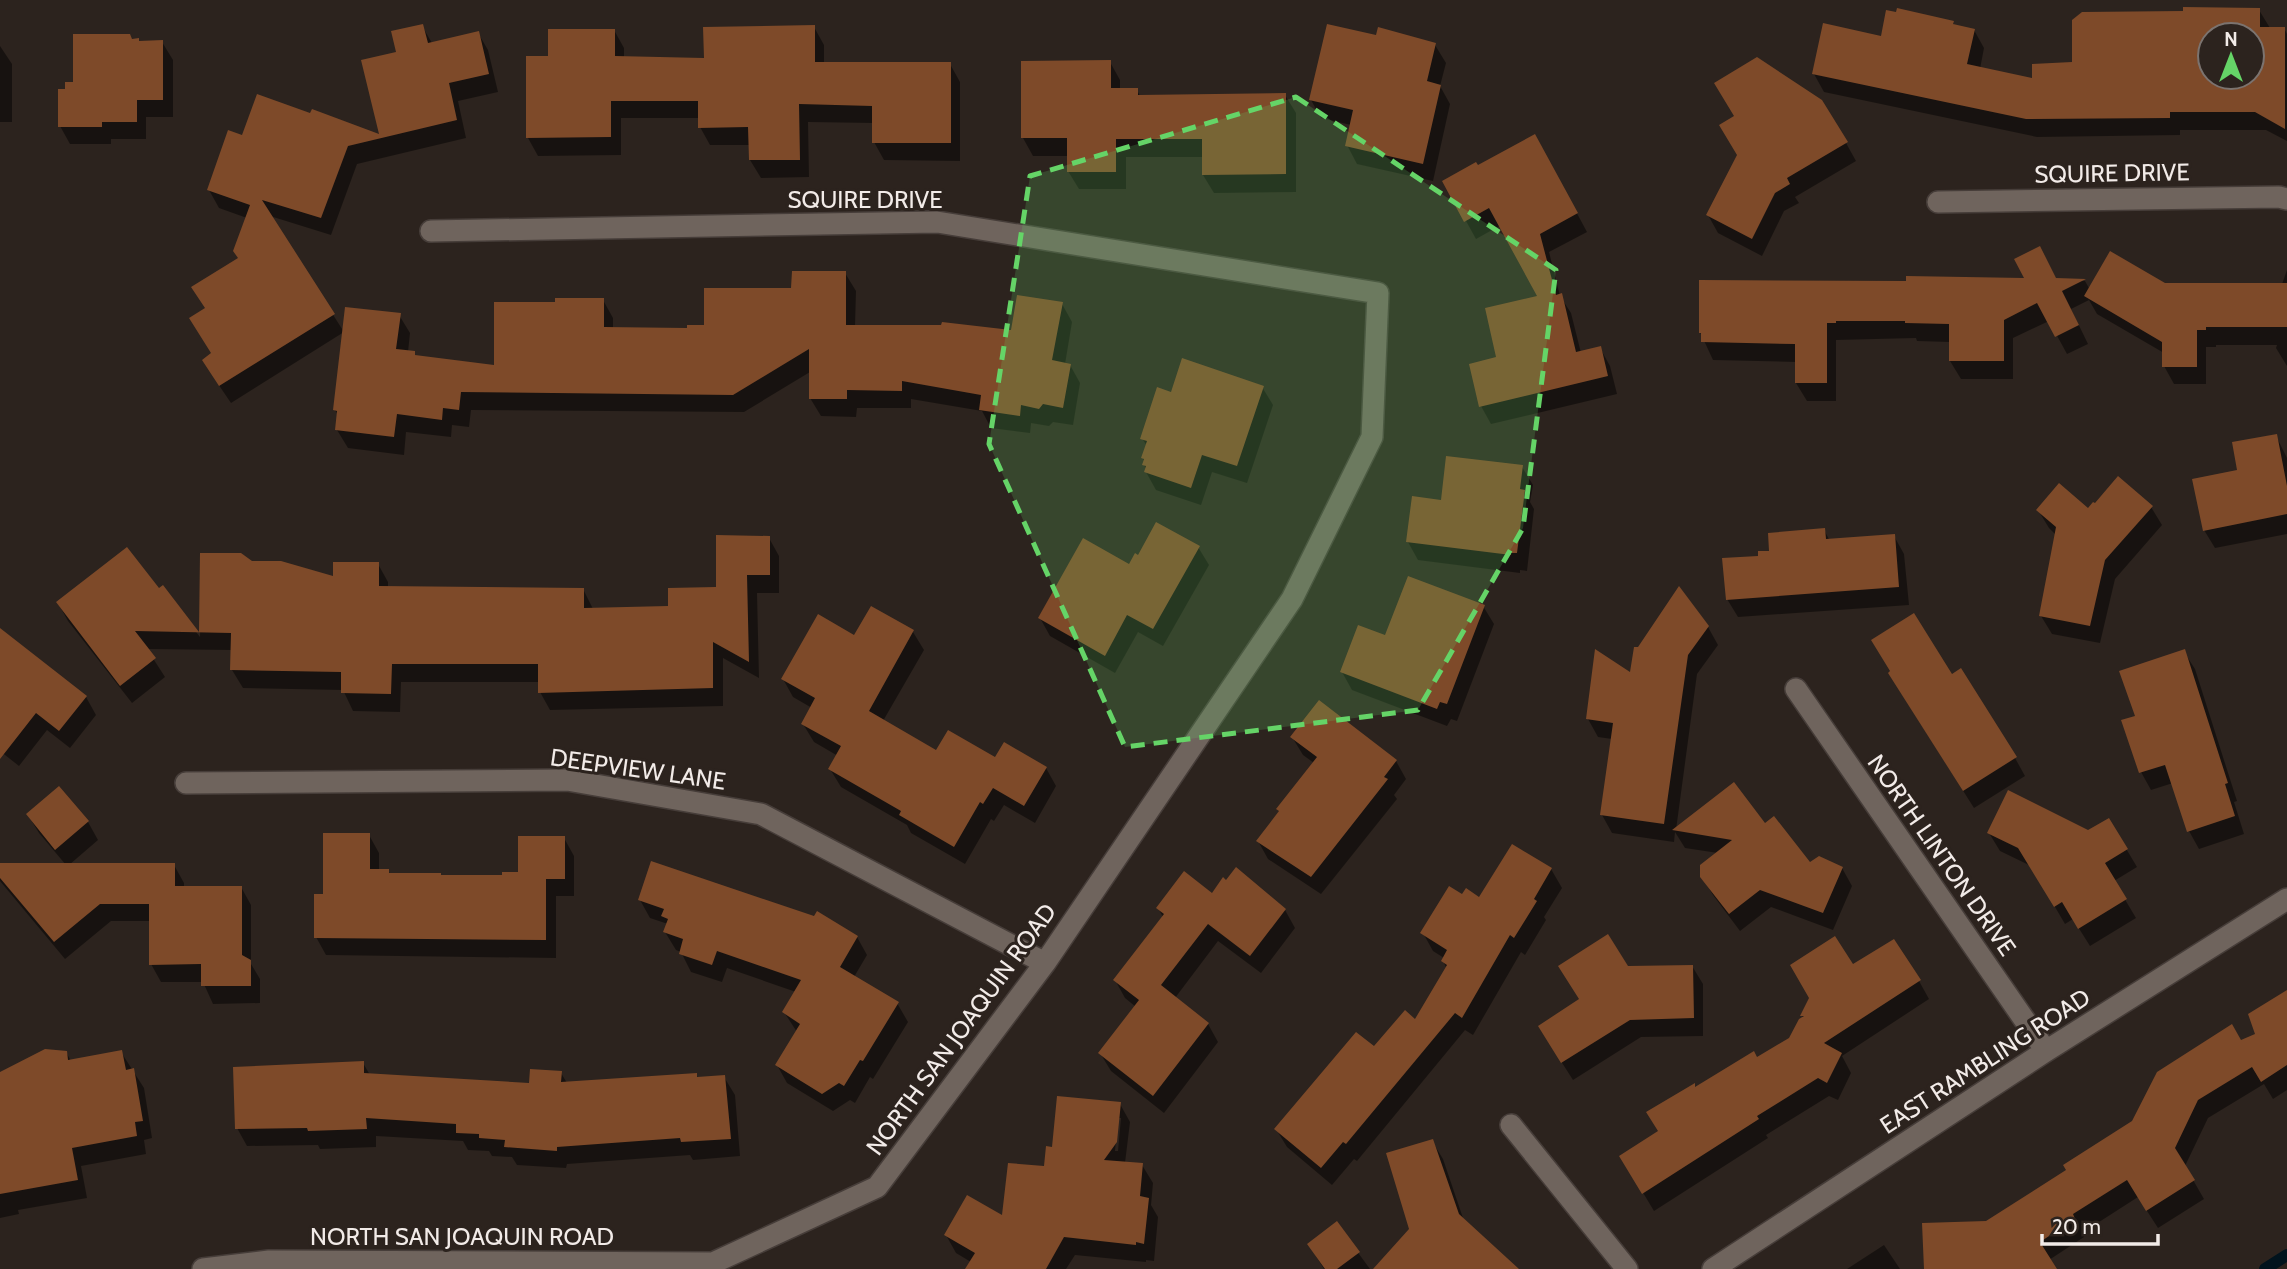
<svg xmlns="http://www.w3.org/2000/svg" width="2287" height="1269" font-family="Cabin,sans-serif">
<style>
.shadow{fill:#0007;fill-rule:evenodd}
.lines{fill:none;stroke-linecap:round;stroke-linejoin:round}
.stream{stroke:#01131d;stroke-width:12}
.building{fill:#7e4a29;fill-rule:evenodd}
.minor-casing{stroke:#463d39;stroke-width:24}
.minor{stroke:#6f645d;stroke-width:21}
.marked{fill:#65d467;fill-opacity:0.2;stroke:#65d467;stroke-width:5;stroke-dasharray:14 9;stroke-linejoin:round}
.labels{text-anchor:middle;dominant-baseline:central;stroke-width:6;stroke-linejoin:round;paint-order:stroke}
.street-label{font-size:24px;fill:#f2ebe8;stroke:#2c231e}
</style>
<rect width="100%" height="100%" fill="#2c231e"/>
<!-- shadow -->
<path class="shadow" d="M2259 10 2270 28H2284L2287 34V141L2266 130H2180V135L2037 137 1824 92 1814 74 1882 38 1952 23 1955 26 1974 30 1984 48 1980 69 2034 80 2074 64ZM2210 35H2252V77H2210Z
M422 26 432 43 478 33 488 50 498 92 458 101 466 138 357 164 331 235 270 216 344 332 399 315 410 333 408 352 414 353 416 357 496 367 557 304 603 300 613 318V329L688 330 706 326 793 290 845 273 856 291 855 326 1012 332 1062 304 1072 322 1065 364 1070 365 1080 383 1073 425 1053 422 1049 426 1031 423 1030 433 991 428 982 411 911 399V408H857L856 417 821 416 810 398V372L744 412 471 410 469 427 452 425 451 437 406 432 404 455 348 448 337 430 339 417 335 410 344 332 231 403 214 378 206 309 240 259 247 218 219 208 209 190 243 137H382L398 53Z
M814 27 824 45V63L950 64 960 82V161L884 160 874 142V123L808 122 809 177 761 178 750 160V145H710L700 127V118H621V155L538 156 528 138 550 58 614 30 624 48V58L705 60Z
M1377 37 1435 45 1446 63 1440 86 1450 104 1433 181 1357 164 1347 145 1351 125 1321 118 1311 100Z
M132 41 162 42 173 60V117H146V139H111V144H70L60 126 74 84Z
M0 46 12 64V122H0Z
M1110 62 1120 80V90H1137L1140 96 1285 95 1296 113V192L1214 193 1203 175V157H1126V189H1079L1068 171V156H1033L1023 138Z
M1846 143 1856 161 1795 197 1799 203 1784 211 1762 256 1718 233 1708 215 1738 155Z
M1545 154 1587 232 1549 252 1560 296 1571 313 1581 353 1600 348 1610 366 1617 394 1491 424 1481 406 1498 358 1540 297 1501 225 1476 239 1444 181 1477 167Z
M2287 270V366L2276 348 2277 345H2216V347H2206V384H2174L2164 366V353L2097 314 2089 300 2071 309 2088 344 2067 354 2049 321 2013 338V379H1961L1950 361V342L1917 341 1916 338 1836 340V401H1807L1796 383 1797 362 1713 360 1700 332 1908 283 2085 281 2090 290 2164 284H2282Z
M1262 387 1273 405 1247 483 1212 472 1201 505 1156 490 1146 472 1143 458 1147 446 1142 438 1172 394Z
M2276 436 2287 458V534L2215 548 2204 530 2239 471Z
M1522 467 1533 485 1530 502 1534 509 1527 571 1520 570V573L1418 560 1408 542 1442 502Z
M2151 507 2162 525 2115 579 2100 643 2052 634 2041 616 2056 535 2049 528 2038 510Z
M1824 530 1830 541 1894 536 1904 554 1909 605 1738 617 1727 599 1771 552Z
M769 538 779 556V593H757L759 678 723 658V706L550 710 540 692V682H401L400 712 353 711 343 690 243 688 232 670V650L147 649 165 677 132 703 68 621 58 603 159 591 162 588 200 637 202 554 334 579 378 564 388 582V588L583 589 593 609 669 608 718 589Z
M1198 547 1209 565 1163 646 1138 632 1115 673 1050 636 1040 618 1129 567 1138 557Z
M1483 606 1494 624 1457 721 1451 719 1447 726 1352 690 1342 672 1386 638Z
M871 608 913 632 924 650 883 721 937 752 1046 768 1056 786 1035 823 1004 805 994 821 991 819 965 864 911 833 907 825 841 787 830 769 838 756 814 742 803 724 812 708 793 697 783 679 855 637Z
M1708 627 1718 645 1697 674 1676 830 1765 825 1810 865 1842 868 1852 886 1833 930 1771 907 1740 931 1713 895 1702 877 1718 853 1685 848 1675 832 1674 842 1612 833 1602 815 1612 739 1598 737 1588 719 1632 675Z
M0 638 86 697 96 715 70 748 47 730 19 766 0 751Z
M2184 652 2195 669 2237 801 2234 802 2244 834 2199 849 2189 831 2173 783 2151 790 2141 772 2137 717Z
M1951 677 2015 758 2025 776 1974 808 1900 691Z
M1292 737 1396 761 1406 779 1394 795 1397 799 1321 894 1268 859 1258 841 1314 763 1303 755Z
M59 789 88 822 98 840 69 865H174L184 883V887H241L251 905V964L260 979V1003L213 1004 203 982H161L151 964V921H111L65 959 0 881V865H66L39 833 28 815Z
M2109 820 2137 867 2114 881 2136 918 2090 946 2073 919 2065 924 2031 866 2000 851 1989 833 2088 832Z
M369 835 379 853V871H388L391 875 441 877H503L520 873 564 838 574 856V896H556V958L326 955 316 937 324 896Z
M1512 846 1551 869 1562 888 1544 917 1546 920 1525 955 1521 952 1473 1035 1465 1030 1357 1161 1354 1159 1332 1185 1287 1147 1276 1129 1374 1049 1416 1022 1447 969 1443 961 1444 958 1433 951 1423 933 1462 896 1480 899Z
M1212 895 1285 910 1295 928 1261 973 1218 941 1175 998 1208 1024 1218 1042 1164 1113 1111 1071 1100 1053 1136 1007 1125 998 1115 980 1163 917 1158 908Z
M640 900 857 937 867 955 854 977 897 1003 908 1022 873 1079 870 1077 855 1103 850 1100 833 1111 787 1083 777 1065 797 1032 784 1012 796 992 727 968 722 982 691 972 681 952 676 950 665 932 668 924 650 918Z
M1692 966 1703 984V1036L1641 1037 1573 1080 1550 1044 1627 968Z
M1853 967 1919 981 1929 999 1842 1056 1851 1073 1838 1100 1829 1096 1766 1135 1768 1138 1654 1211 1621 1156 1660 1132 1696 1088 1757 1059 1791 1039 1804 1018 1802 1016Z
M2287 991V1090L2273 1099 2264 1084 2208 1118 2185 1166 2204 1199 2158 1228 2138 1197 2082 1233 2084 1237 2049 1260 2055 1269H1925L1987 1223 2068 1171 2241 1042 2257 1035Z
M66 1052 71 1061 121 1052 144 1088 152 1138 144 1140 146 1154 81 1166 87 1198 18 1210 19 1214 0 1218V1085Z
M363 1063 370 1075 531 1085 561 1073 567 1083 696 1075 699 1079 724 1077 735 1095 740 1156 693 1160 690 1155 567 1164 566 1168 517 1165 512 1157 492 1156 489 1151 468 1150 463 1141 376 1136V1147L320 1149 318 1145 247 1146 237 1128Z
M1120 1104 1130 1122 1125 1163 1142 1165 1153 1183 1151 1205 1158 1217 1154 1261 1146 1260V1262L1075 1255 1066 1269H967L971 1262 956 1253 946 1235 1004 1218 1045 1168 1054 1149ZM1118 1118H1121L1118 1151H1115Z
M1432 1141 1443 1159 1464 1221 1516 1269H1376L1411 1229Z
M1337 1224 1370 1269H1324L1309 1245Z
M1884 1245 1900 1269H1847Z"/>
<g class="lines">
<!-- stream -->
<path class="stream" d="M2265 1269 2287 1255"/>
</g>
<!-- building -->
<path class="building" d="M2183 7 2260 8V27H2285V129L2255 112H2170V118L2026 119 1812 74 1823 23 1881 36 1886 10 1896 12 1897 8 1954 21 1953 24 1975 29 1967 64 2032 78V64L2072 62V20L2082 12 2183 11ZM2210 35H2252V77H2210Z
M423 24 428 43 479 31 489 74 449 83 457 120 348 146 321 218 262 200 335 314 219 386 202 360 211 353 189 318 205 308 191 287 238 258 233 251 250 205 207 190 228 130 242 135 257 94 310 113 312 109 379 134 361 60 396 52 391 31Z
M1327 24 1376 35 1378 27 1436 43 1427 81 1441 85 1423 164 1345 146 1353 110 1309 100Z
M815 25V62H951V143H872V106L799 104 800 160H749L748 127 698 128V101H611V137L526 138V56H548V29H615V56L704 58 703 27Z
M73 34H130L132 39 139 38V41L163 40V100H137V122H102V127H58V89H65V82H73Z
M1757 57 1822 100 1848 142 1787 178 1790 184 1775 193 1752 239 1706 215 1737 155 1719 125 1734 116 1714 83Z
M1111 60V88H1138V95L1286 93V174L1202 175V139H1116V172H1067V138H1021V61Z
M1535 134 1578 213 1540 234 1556 295 1562 293 1576 352 1601 346 1608 376 1479 407 1469 364 1496 357 1485 308 1537 296 1489 208 1464 222 1442 181 1476 162 1478 165Z
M2040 246 2056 278 2086 279 2062 291 2079 325 2055 337 2037 303 2004 320V361H1949V324L1905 323V321H1836V323H1827V383H1795V344L1701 342V333H1699V280L1906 281V276L2024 278 2014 259Z
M2110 251 2165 283H2287V327H2206V330H2197V367H2162V342L2084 296Z
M792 271H846V325H941L942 322 1011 330 1017 295 1063 302 1052 360 1071 364 1063 408 1043 404 1039 409 1021 405 1020 416 979 410 981 395 902 381V391L847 390V399H809V349L733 395 461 392 459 410 443 408 442 420 397 414 394 437 335 430 337 411 333 410 345 307 401 313 396 349 415 351V355L494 365V302H555V298H604V327L687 328V325H704V288H791Z
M1182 358 1264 386 1237 466 1202 455 1191 488 1144 472 1146 466 1142 465 1144 459 1141 458 1147 441 1140 439 1157 387 1171 392Z
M2277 434 2287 486V514L2203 531 2192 479 2237 470 2232 442Z
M1446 456 1523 465 1520 489 1525 490 1517 553H1511V555L1406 542 1412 496 1441 500Z
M2118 476 2153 506 2105 560 2090 626 2039 616 2056 527 2036 510 2059 483 2088 508 2093 502 2095 503Z
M1156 522 1200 546 1153 629 1127 615 1105 656 1038 618 1083 538 1129 564 1135 553 1138 555Z
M1825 528 1826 539 1895 534 1899 587 1726 600 1722 558 1758 556V551H1769L1768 533Z
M716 535 770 536V575H747L749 662 713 642V688L538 693V664H392L391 694 341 693V672L230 670 231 633 135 631 156 658 120 686 56 602 127 547 159 588 163 585 199 632 200 553H241L252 561H281L333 576V562H379V586L584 588V608L668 606V588L716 587Z
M1408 576 1485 605 1447 704 1440 702 1437 709 1340 672 1358 625 1385 635Z
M1679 586 1709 626 1688 655 1664 824 1600 815 1613 723 1586 719 1595 649 1630 672 1634 647H1638Z
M871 606 914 630 869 711 936 750 948 730 995 757 1004 742 1047 767 1024 806 993 788 983 804 980 802 954 847 899 815 901 811 828 769 841 746 801 724 815 698 781 679 818 614 854 635Z
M1914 613 1952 674 1961 668 2017 757 1963 791 1888 673 1890 671 1871 640Z
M0 628 87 696 59 731 36 713 0 759Z
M2185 649 2228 783 2225 784 2235 816 2187 832 2165 765 2139 773 2121 720 2135 716 2119 671Z
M1319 700 1397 760 1384 777 1388 779 1311 877 1256 841 1279 811 1276 809 1317 757 1290 737Z
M1734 782 1765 823 1774 816 1810 862 1819 856 1843 867 1823 913 1760 890 1729 914 1700 877V865L1732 840 1672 830Z
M59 786 89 821 55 850 26 814Z
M2008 790 2088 830 2109 818 2128 849 2105 863 2127 899 2078 929 2062 902 2054 907 2018 848 1987 833Z
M323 833H370V869H389V873H441V875H502V872H518V836H565V879H546V940L314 938V894H323Z
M1512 844 1552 868 1534 899 1537 901 1514 938 1510 935 1462 1018 1455 1013 1346 1144 1343 1142 1321 1168 1274 1129 1356 1032 1374 1046 1405 1010 1415 1019 1447 965 1441 961 1447 950 1420 933 1449 886 1462 894 1466 888 1479 897Z
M651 861 814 916 817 911 858 936 840 967 899 1002 863 1061 860 1060 844 1086 839 1083 822 1094 775 1065 800 1024 782 1012 801 980 717 951 712 965 679 954 683 939 663 932 668 919 661 916 664 909 638 900Z
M0 863H175V886H242V955L251 960V986H201V964L149 965V904H100L54 942 0 878Z
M1236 867 1286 909 1250 956 1208 924 1161 985 1209 1023 1153 1096 1098 1053 1139 1000 1113 980 1164 914 1156 908 1184 871 1212 893 1223 877 1226 880Z
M1608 934 1628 966 1693 965 1694 1018 1630 1020 1561 1063 1538 1026 1579 999 1558 966Z
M1835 936 1853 964 1894 939 1921 980 1824 1043 1842 1053 1827 1083 1818 1078 1757 1116 1759 1119 1642 1194 1619 1156 1658 1131 1646 1112 1695 1083V1087L1754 1051 1757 1057 1789 1038 1799 1019 1804 1016H1800L1809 998 1790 965Z
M2287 990V1065L2261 1082 2252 1067 2198 1100 2175 1148 2195 1180 2146 1211 2127 1180 2073 1214 2075 1219 2040 1242 2057 1269H1924L1922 1223 1986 1221 2066 1170 2063 1165 2132 1121 2157 1072 2232 1024 2241 1040 2255 1034 2248 1014Z
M45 1049 67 1051 68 1060 122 1050 126 1070 134 1068 143 1121 135 1122 137 1136 72 1148 78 1180 0 1194V1072Z
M364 1061V1073L529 1083 530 1069 562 1071 561 1082 697 1073V1077L725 1075 731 1139 681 1142 680 1138 557 1147V1151L504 1147 505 1140 479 1138V1134L456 1133V1124L366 1118 367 1129 308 1131 307 1128 235 1129 233 1067Z
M1057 1096 1121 1102 1117 1142 1104 1160 1143 1163 1140 1196 1149 1198 1144 1244 1136 1242V1245L1064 1237 1046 1269H965L975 1253 944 1235 967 1195 1002 1215 1008 1163 1044 1166 1046 1146 1052 1147Z
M1433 1139 1459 1214 1519 1269H1373L1409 1229 1386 1153Z
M1337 1221 1360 1252 1337 1269H1325L1307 1244Z"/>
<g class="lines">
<defs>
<path id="minor" d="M1938 202 2279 197 2287 199
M1796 689 2046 1051
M186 783 567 780 761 814 1045 963
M1511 1125 1627 1269
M203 1269 269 1261 713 1263 877 1187 1045 963 1292 599 1372 437 1378 293 937 222 431 231
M1713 1269 2046 1051 2287 899"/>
</defs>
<!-- minor casing -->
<use href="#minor" class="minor-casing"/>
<!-- minor -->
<use href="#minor" class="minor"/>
</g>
<!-- marked area -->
<path class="marked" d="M1296 97 1556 270 1523 528 1418 710 1125 747 989 444 1030 176Z"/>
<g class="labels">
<!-- street labels -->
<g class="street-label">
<text transform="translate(2112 173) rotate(-1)">SQUIRE DRIVE</text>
<text x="865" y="199">SQUIRE DRIVE</text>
<text transform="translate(638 769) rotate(8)">DEEPVIEW LANE</text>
<text transform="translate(1942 855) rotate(55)">NORTH LINTON DRIVE</text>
<text transform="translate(961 1029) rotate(-54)">NORTH SAN JOAQUIN ROAD</text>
<text transform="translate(1985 1061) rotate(-33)">EAST RAMBLING ROAD</text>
<text x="462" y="1236">NORTH SAN JOAQUIN ROAD</text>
</g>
</g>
<!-- north arrow -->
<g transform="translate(2231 56)"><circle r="33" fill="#2c231e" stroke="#7b736f" stroke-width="2"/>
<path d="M0-5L12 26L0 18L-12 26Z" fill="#65d467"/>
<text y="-10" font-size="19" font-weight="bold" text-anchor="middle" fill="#f2ebe8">N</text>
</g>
<!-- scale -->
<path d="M2042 1234v10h116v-10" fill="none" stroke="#f2ebe8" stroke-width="3.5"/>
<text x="2052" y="1234" font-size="21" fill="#f2ebe8" stroke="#2c231e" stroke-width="5" paint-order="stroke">20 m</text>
</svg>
